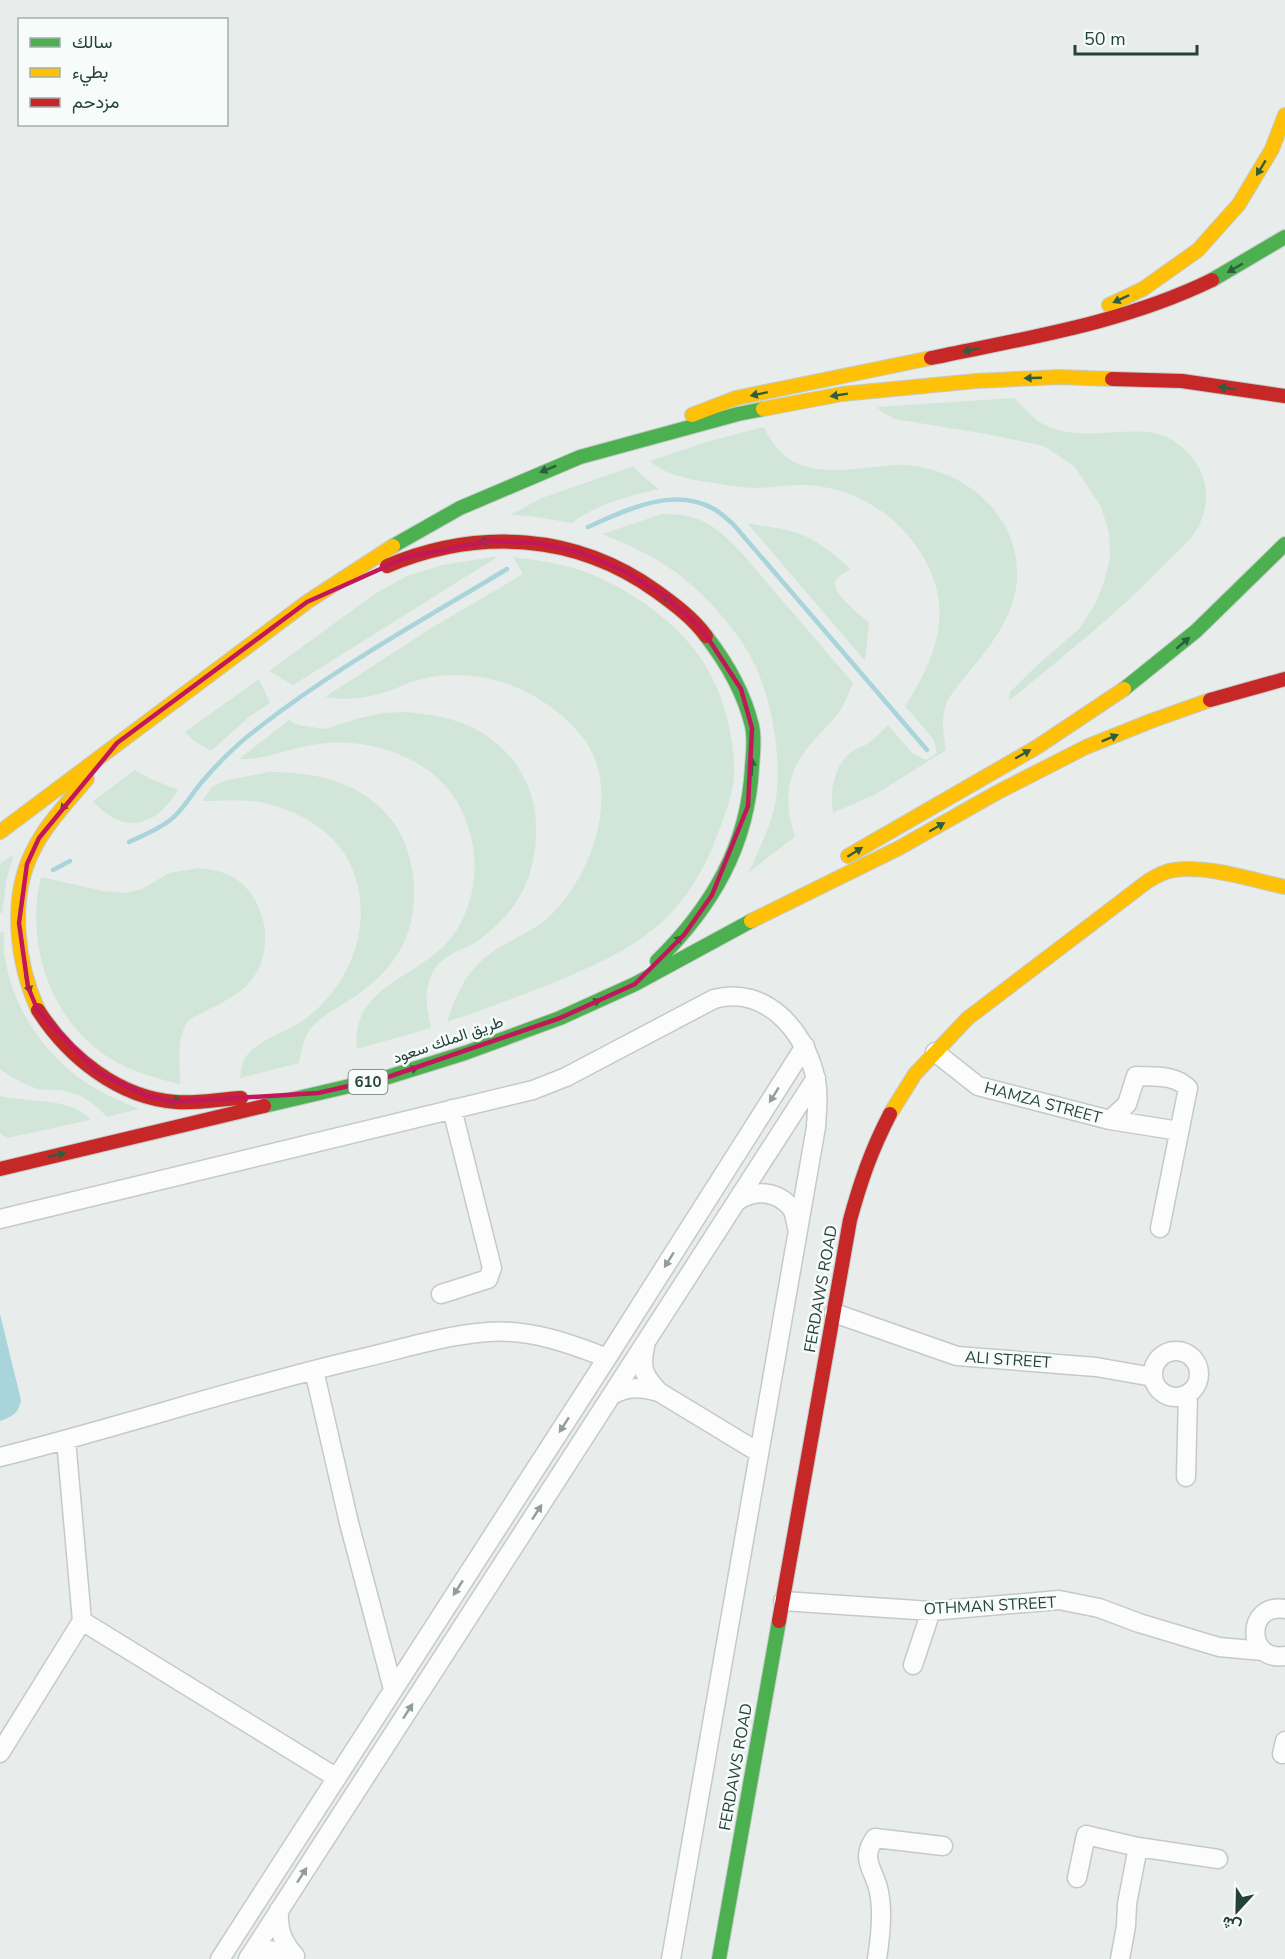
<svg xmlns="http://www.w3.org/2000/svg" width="1285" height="1959" font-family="'Nunito Sans',Vazirmatn,sans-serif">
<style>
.green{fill:#d1e6d8}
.water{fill:#a9d4db}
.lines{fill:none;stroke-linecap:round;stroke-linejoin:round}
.stream{stroke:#a9d4db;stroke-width:4.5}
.street-casing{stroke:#c5cac8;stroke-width:21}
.fast-casing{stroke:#c3cbc8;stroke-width:16}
.slow-casing{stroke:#c3cbc8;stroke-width:16}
.jam-casing{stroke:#c3cbc8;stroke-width:16}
.street{stroke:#fcfcfc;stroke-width:18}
.fast{stroke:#4caf50;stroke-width:14}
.slow{stroke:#ffc107;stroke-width:14}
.jam{stroke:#c62828;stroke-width:14}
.oneway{fill:#2e5d40}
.oneway2{fill:#909f9b}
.marked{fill:none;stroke:#c2185b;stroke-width:4.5;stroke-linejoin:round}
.labels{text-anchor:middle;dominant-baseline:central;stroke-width:5;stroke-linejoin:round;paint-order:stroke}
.shield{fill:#f7fbf9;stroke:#637a73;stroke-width:1.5}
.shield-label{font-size:15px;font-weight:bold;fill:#24423a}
.street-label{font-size:16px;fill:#24423a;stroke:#f7fbf9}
</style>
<rect width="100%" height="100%" fill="#e8edeb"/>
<!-- green -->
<path class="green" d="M1014 398C1024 407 1033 420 1045 425 1078 442 1119 427 1154 433 1173 437 1190 451 1199 468 1210 488 1208 513 1195 532 1187 545 1173 555 1163 566 1116 615 1062 657 1009 701L1010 692 1033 669 1079 629 1095 604 1104 583 1110 558 1109 532 1101 507 1075 467 1044 446 986 434 895 419 882 412 877 407Z
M764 427C784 472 821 473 865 468 878 467 893 464 906 465 977 470 1037 535 1011 607 998 643 968 670 947 701 941 718 943 732 946 750L876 794 833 813C830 793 833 767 850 753 855 749 862 747 867 744 875 739 881 732 888 725L913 754 926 760 937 753 934 740 905 706C932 665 952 619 930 570 909 524 867 493 818 486 797 483 775 488 754 488 734 487 714 483 695 480 679 476 662 473 650 461L713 440Z
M634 466 640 474 659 489C629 496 596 504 572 523L530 516 510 515 542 498Z
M662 514C701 514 713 524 740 551L853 683C849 692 846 701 841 709 832 722 820 733 810 745 785 775 784 801 795 837L749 872C759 849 772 824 776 799 782 758 772 702 755 665 738 630 703 591 671 569 650 554 626 544 602 534Z
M747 523C763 527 779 527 794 532 816 538 834 554 850 569 846 572 837 576 835 582 832 594 861 615 869 623L865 661Z
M499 556 293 685 269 671 376 593 407 576 442 565Z
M513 557C535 560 558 563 580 570 595 575 611 583 625 591 681 624 718 666 730 731 733 748 736 768 733 785 730 802 724 818 718 833 706 866 689 897 663 921 637 945 606 960 574 974 532 992 490 1007 447 1022 454 1001 462 979 479 963 501 941 532 935 553 913 593 872 620 792 586 742 562 708 520 683 480 677 461 674 441 674 422 679 411 681 402 686 392 690 369 698 349 701 325 697L433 627 523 574Z
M259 679 270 703 250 716 211 751 193 740 185 732Z
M406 712C422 714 440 715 456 721 506 737 539 782 536 835 535 860 529 884 515 904 504 920 487 935 471 945 455 953 440 957 432 974 423 992 427 1010 431 1028L357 1049C350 989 412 979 446 944 462 926 472 902 474 878 477 853 470 825 458 803 437 768 400 750 360 744 339 741 317 743 297 748 277 753 260 760 239 759L289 720 298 725 325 729 360 718 383 713Z
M135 770 149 778 178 790C156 827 123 836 93 801Z
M269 772C317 772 364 782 394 823 407 842 413 865 414 887 416 937 394 970 354 997 341 1006 324 1014 313 1026 303 1035 302 1051 299 1063L240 1078C241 1073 241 1065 244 1060 253 1041 287 1032 304 1020 354 983 378 915 347 858 330 827 288 805 252 801 235 800 218 801 202 801L212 787 224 781Z
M12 855 13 857 7 877 2 913H0V864Z
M198 868C213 869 228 872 240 882 267 904 274 950 253 978 238 999 209 1007 188 1021 176 1039 180 1064 180 1084 149 1077 117 1067 92 1045 46 1005 26 937 41 877L103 891 125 893 142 889 169 873Z
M4 931C4 940 3 949 5 958 13 1010 48 1060 93 1087 107 1096 124 1102 139 1109L107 1117C93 1102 79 1092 58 1090 50 1089 43 1091 35 1088 23 1084 12 1077 1 1070L0 1068V933Z
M0 1096C25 1102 76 1098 90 1120L7 1138 0 1133Z"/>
<!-- water -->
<path class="water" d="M0 1314 21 1400C19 1413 12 1417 0 1421Z"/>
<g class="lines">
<!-- stream -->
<path class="stream" d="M588 527C626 510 673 486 714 509 721 513 727 519 733 524L927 750
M129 842C142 836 157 830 169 821 183 811 190 796 201 783 218 763 236 745 257 729 335 668 423 620 507 569
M53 870 70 861"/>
<defs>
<path id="street" d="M935 1052 978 1086 1110 1120 1179 1131
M1110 1120 1127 1104 1136 1076C1154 1077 1174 1074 1188 1088L1160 1228
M736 1202C753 1189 778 1190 792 1209 795 1215 796 1222 797 1228
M0 1219 533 1090 566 1077 714 999C765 985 804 1030 815 1076 819 1092 817 1110 816 1127L671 1959
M441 1294 488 1279 492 1268 452 1109
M834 1313 957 1356 1096 1367 1153 1377
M1153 1374a23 23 0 1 1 46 0a23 23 0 1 1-46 0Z
M314 1370 349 1523 393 1689
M659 1392 758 1452
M612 1395C629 1386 640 1387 659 1392 644 1376 640 1369 645 1347
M0 1457C120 1427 239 1387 359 1359 402 1349 445 1335 488 1332 530 1329 569 1343 607 1358
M1186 1477 1188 1394
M783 1601 931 1611 1059 1600 1099 1608 1139 1623 1219 1647 1263 1651
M1285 1609C1246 1602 1245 1662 1285 1656
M82 1621 337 1778
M913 1665 931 1611
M0 1753 82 1621 66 1440
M1282 1754 1285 1741
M1077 1878 1086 1835 1138 1847 1218 1859
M220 1959 607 1358 805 1046
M248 1959 816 1078
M248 1959C267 1947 274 1949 295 1956 282 1941 278 1930 279 1910
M877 1959C880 1940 883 1911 879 1892 875 1870 859 1860 875 1838L943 1846
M1120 1959 1126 1926 1127 1904 1138 1847"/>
<path id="fast" d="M1212 280 1285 237
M393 546 460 508 580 457 738 414 763 409
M1124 689 1196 631 1285 544
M657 961C712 907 748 846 752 767 753 754 755 739 752 726 744 692 727 663 706 636
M264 1106 388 1077 465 1053 560 1018 635 984 751 921
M719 1959 779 1621"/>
<path id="slow" d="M1109 305 1143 289 1198 250 1239 204 1272 149 1285 115
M763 409 842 394 976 381 1059 377 1112 379
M692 415 736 398 931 358
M0 832 307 602 393 546
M848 856 1037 747 1124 689
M751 921 899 848 998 792 1086 747 1151 721 1210 700
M38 1010C17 963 9 900 32 853 45 825 68 802 87 779
M890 1114 915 1074 968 1018 1148 881C1156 876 1165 871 1174 870 1208 865 1252 880 1285 887"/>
<path id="jam" d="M931 358C1026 338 1124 323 1212 280
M1112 379 1182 381 1285 396
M387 566C478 528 575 533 656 591 674 604 693 618 706 636
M1210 700 1285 679
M38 1010C68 1057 119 1098 176 1102 198 1104 219 1099 241 1098
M0 1169 264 1106
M779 1621 850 1220C861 1180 871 1151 890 1114"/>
</defs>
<!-- street casing -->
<use href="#street" class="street-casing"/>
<!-- fast casing -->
<use href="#fast" class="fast-casing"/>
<!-- slow casing -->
<use href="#slow" class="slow-casing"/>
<!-- jam casing -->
<use href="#jam" class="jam-casing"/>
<!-- street -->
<use href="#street" class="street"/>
<!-- fast -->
<use href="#fast" class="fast"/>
<!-- slow -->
<use href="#slow" class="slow"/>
<!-- jam -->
<use href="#jam" class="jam"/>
</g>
<!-- one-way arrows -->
<defs><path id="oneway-solid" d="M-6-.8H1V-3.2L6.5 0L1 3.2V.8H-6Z" transform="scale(1.5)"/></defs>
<g class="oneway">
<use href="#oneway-solid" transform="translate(1261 168) rotate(121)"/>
<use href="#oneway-solid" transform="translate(1235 268) rotate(150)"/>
<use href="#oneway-solid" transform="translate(1121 299) rotate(155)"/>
<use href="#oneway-solid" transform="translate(971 350) rotate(168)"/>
<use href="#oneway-solid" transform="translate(1033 378) rotate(178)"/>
<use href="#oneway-solid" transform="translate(1227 388) rotate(-171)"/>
<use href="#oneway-solid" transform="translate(759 394) rotate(168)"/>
<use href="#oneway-solid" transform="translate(839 395) rotate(171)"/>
<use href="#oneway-solid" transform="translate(548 469) rotate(158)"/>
<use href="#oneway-solid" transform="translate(488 541) rotate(178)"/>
<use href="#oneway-solid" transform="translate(669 600) rotate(-139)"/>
<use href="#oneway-solid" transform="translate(1183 643) rotate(-41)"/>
<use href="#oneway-solid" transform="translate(1110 738) rotate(-22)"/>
<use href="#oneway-solid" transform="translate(1023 754) rotate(-30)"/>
<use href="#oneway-solid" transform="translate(752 767) rotate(-87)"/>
<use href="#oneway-solid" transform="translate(66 804) rotate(129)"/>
<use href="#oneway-solid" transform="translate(937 827) rotate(-30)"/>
<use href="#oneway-solid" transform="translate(855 852) rotate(-32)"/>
<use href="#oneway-solid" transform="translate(676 942) rotate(-45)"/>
<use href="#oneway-solid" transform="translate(28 985) rotate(73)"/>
<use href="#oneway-solid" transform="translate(593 1003) rotate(-25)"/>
<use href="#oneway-solid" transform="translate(410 1070) rotate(-17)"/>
<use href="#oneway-solid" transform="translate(173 1100) rotate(5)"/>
<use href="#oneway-solid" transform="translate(57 1155) rotate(-13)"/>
</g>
<g class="oneway2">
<use href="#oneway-solid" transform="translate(774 1095) rotate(122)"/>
<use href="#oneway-solid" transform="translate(669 1260) rotate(122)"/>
<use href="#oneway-solid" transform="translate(564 1425) rotate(123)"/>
<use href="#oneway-solid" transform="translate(537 1512) rotate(-57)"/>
<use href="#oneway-solid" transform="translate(458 1588) rotate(123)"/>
<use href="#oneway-solid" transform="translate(408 1711) rotate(-57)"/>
<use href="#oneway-solid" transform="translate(302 1875) rotate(-57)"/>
</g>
<!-- marked area -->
<path class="marked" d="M490 541 538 543 582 553 622 570 664 595 702 629 741 689 752 728 748 806 712 895 684 935 635 984 560 1018 388 1077 318 1093 173 1102 145 1095 97 1072 38 1011 28 987 19 923 27 864 39 838 117 743 307 602 407 557Z"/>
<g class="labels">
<!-- shield labels -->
<rect class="shield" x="348.5" y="1070" width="39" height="24" rx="4.5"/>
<g class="shield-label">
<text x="368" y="1082">610</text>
</g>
<!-- street labels -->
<g class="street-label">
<text transform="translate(448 1040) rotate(-19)">طريق الملك سعود</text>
<text transform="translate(1043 1103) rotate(15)">HAMZA STREET</text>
<text transform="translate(821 1289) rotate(-80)">FERDAWS ROAD</text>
<text transform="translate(1008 1360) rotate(4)">ALI STREET</text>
<text transform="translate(990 1606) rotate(-3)">OTHMAN STREET</text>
<text transform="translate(736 1767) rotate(-80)">FERDAWS ROAD</text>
</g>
</g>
<!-- legend -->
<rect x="18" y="18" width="210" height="108" fill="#f7fbf9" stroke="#a3b1ad" stroke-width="1.5"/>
<rect x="30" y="38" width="30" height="9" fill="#4caf50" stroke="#a3b1ad" stroke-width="1.5"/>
<text x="72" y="48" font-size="18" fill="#24423a">سالك</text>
<rect x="30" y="68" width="30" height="9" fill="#ffc107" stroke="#a3b1ad" stroke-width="1.5"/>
<text x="72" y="78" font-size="18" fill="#24423a">بطيء</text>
<rect x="30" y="98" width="30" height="9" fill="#c62828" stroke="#a3b1ad" stroke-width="1.5"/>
<text x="72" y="108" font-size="18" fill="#24423a">مزدحم</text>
<!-- north arrow -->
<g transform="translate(1237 1911) rotate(202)" stroke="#f7fbf9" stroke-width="4.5" paint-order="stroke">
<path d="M0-4.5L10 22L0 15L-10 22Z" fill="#24423a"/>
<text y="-9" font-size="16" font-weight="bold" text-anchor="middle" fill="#24423a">ش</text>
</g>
<!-- scale -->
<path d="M1075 45v9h122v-9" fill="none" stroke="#24423a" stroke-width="3"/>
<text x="1084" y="45" font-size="18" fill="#24423a" stroke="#f7fbf9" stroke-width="4.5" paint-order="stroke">50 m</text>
</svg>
